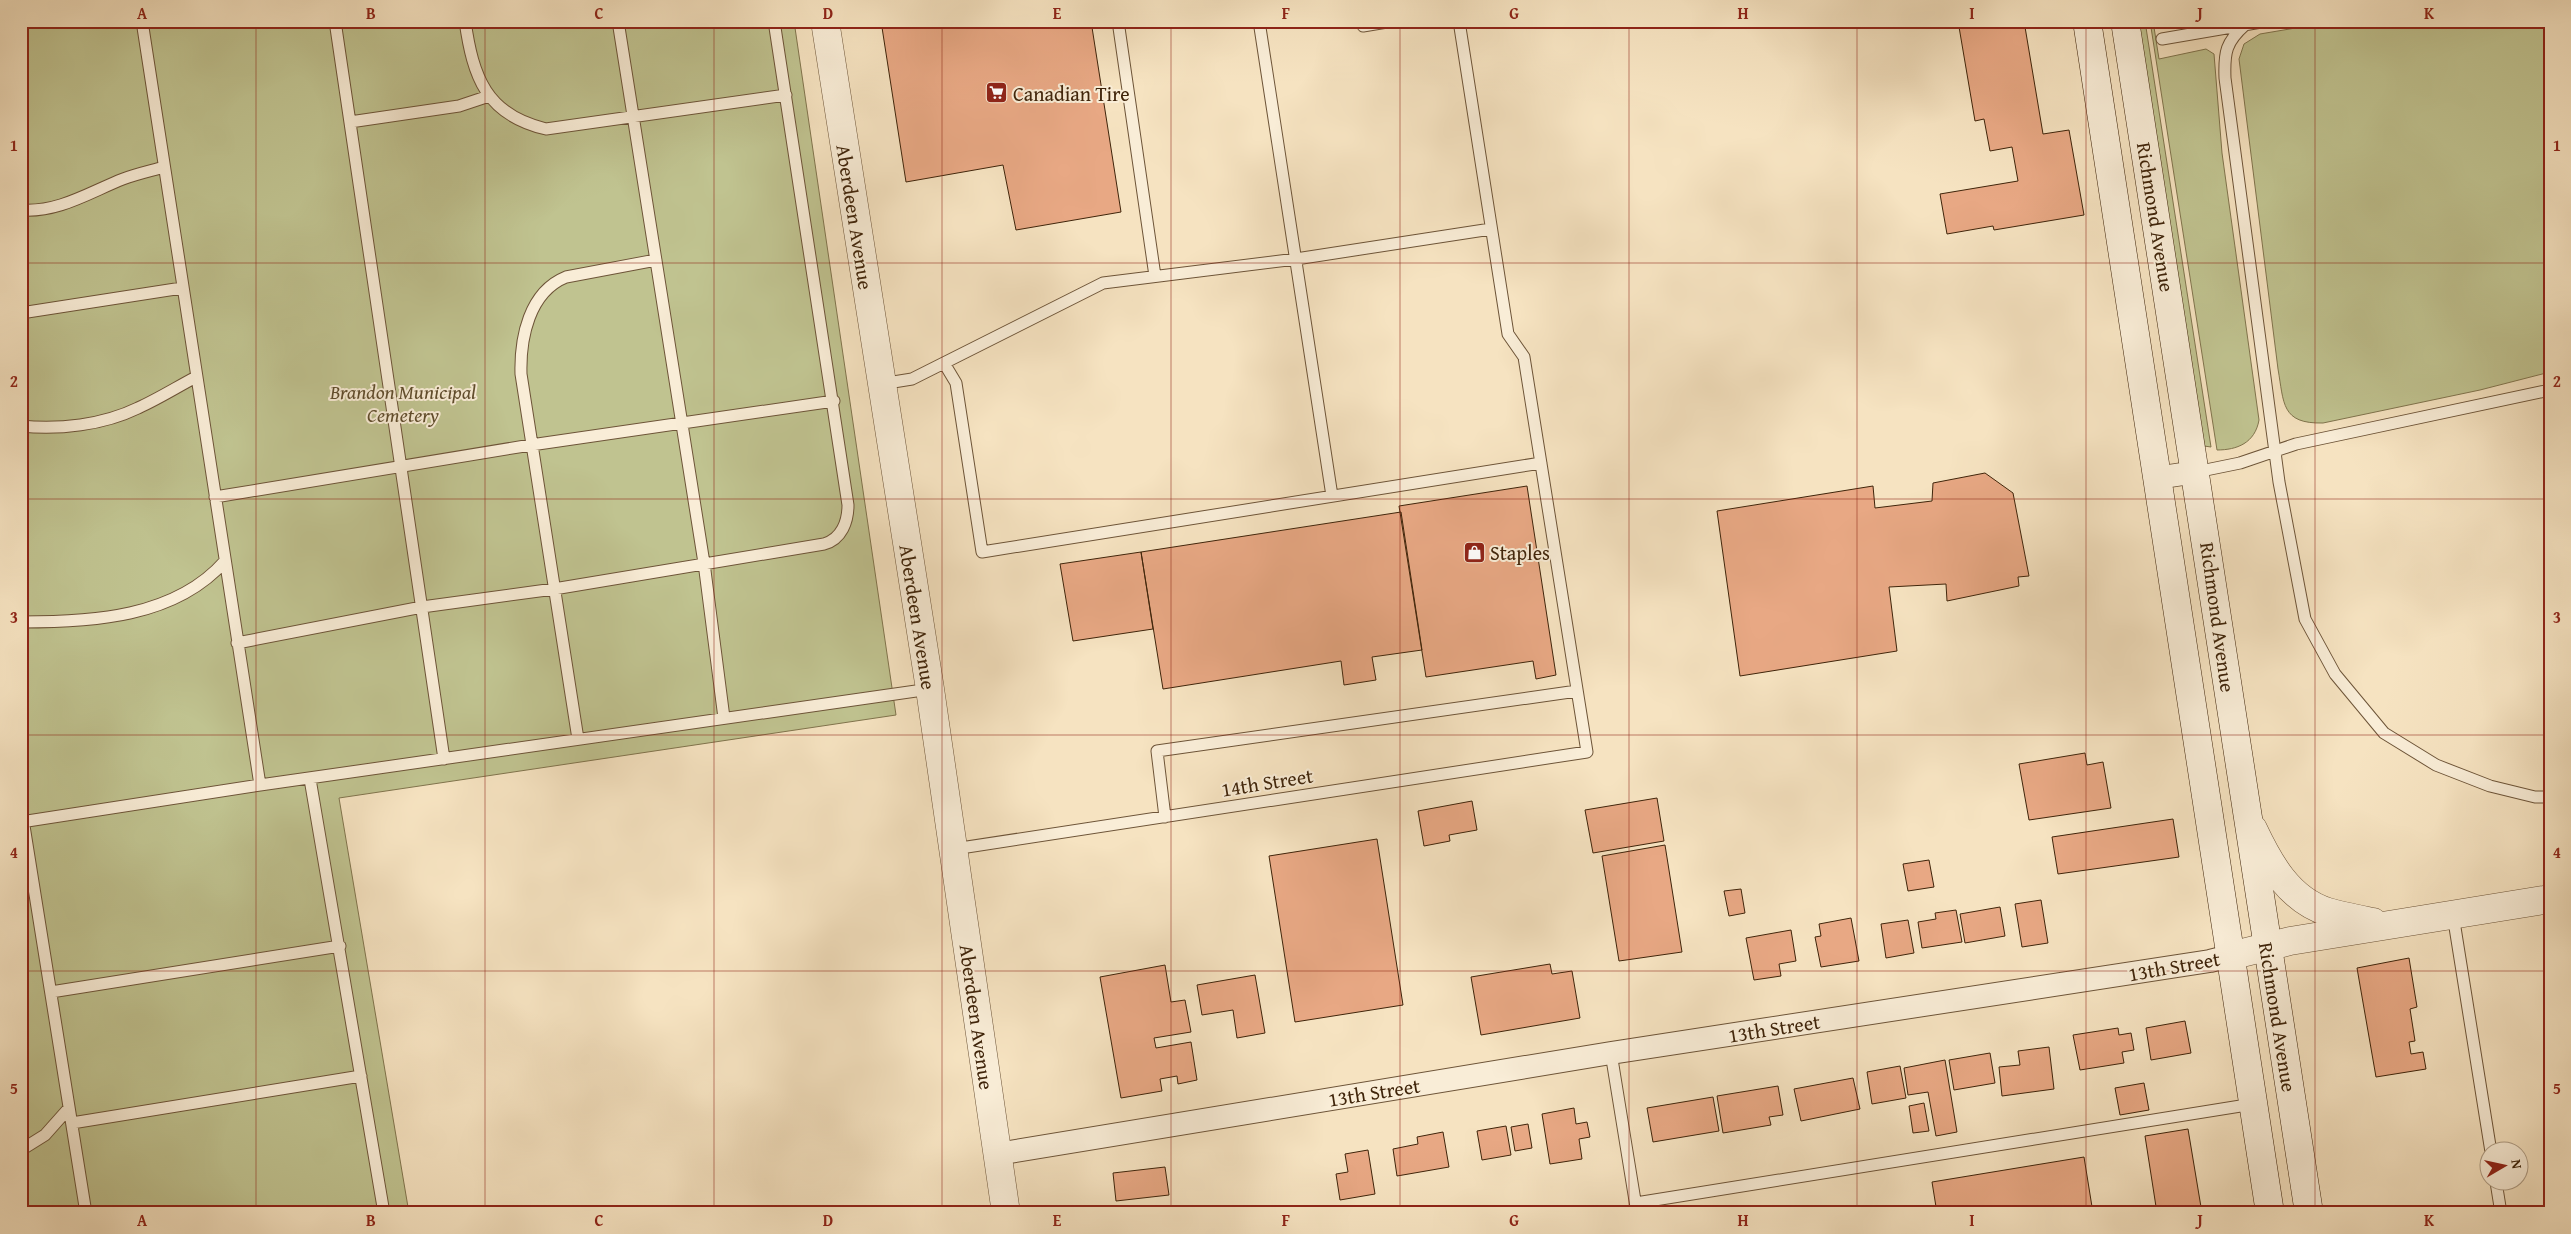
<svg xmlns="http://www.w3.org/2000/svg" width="2571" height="1234" font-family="'Gentium Book Plus',serif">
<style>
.green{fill:#c0c390;stroke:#80744d}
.building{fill:#e8a884;stroke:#3f240a}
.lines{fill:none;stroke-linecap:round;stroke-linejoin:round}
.service-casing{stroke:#6d5438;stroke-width:13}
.minor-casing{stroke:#6d5438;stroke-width:24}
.tertiary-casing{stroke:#6d5438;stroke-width:29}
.secondary-casing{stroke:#3f240a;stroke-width:29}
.service{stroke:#f9edd7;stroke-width:11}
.minor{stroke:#f9edd7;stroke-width:22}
.tertiary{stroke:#f9edd7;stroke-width:28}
.secondary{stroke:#f9edd7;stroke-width:28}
.grid{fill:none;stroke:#8f2418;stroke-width:1;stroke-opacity:0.55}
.labels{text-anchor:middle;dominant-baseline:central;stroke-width:4;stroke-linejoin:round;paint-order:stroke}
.poi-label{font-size:20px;fill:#3f240a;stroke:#f9edd7;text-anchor:start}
.street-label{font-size:20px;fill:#3f240a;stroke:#f9edd7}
.park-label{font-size:20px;font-style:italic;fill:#5f4c2c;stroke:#f9edd7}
.neatline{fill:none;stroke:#8f2418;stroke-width:2}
.grid-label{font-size:16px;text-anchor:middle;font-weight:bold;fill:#8f2418}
</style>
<rect width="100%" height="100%" fill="#f6e3c1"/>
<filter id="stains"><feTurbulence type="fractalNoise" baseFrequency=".004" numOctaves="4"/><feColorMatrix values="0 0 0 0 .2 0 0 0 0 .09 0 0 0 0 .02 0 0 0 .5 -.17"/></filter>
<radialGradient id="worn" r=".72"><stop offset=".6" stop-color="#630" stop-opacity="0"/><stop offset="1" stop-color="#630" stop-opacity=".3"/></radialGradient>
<!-- green -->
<path class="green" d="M21 21H794L896 715 339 798 409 1213H21Z
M2138 21H2145L2211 447 2204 446Z
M2150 21H2153L2159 59 2206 49 2214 54 2222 153 2259 420C2255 443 2237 450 2217 450Z
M2337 21H2550V372L2480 390 2323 423C2281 424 2284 403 2278 369L2239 59 2244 44 2260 34Z"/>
<!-- building -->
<path class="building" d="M881 21H1091L1121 212 1016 230 1003 165 906 182Z
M1958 21H2024L2043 134 2069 130 2084 215 1994 230 1993 226 1947 234 1940 194 2018 181 2012 147 1990 151 1984 119 1975 121Z
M1985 473 2013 493 2029 576 2018 577 2019 586 1947 601 1946 584 1889 587 1897 651 1740 676 1717 511 1873 486 1875 508 1932 501 1933 483Z
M1527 486 1556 675 1536 679 1533 661 1426 677 1399 506Z
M1401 512 1422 650 1372 657 1376 680 1344 685 1341 661 1163 689 1141 552Z
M1141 552 1153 629 1073 641 1060 564Z
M2085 753 2087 765 2103 762 2111 808 2029 820 2019 764Z
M1657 798 1664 841 1593 853 1585 810Z
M1472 801 1477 830 1449 835 1450 841 1424 846 1418 811Z
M2173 819 2179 857 2058 874 2052 837Z
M1377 839 1403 1005 1295 1022 1269 856Z
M1665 845 1682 952 1619 961 1602 856Z
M1929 860 1934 887 1908 891 1903 864Z
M1741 889 1745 913 1729 916 1724 891Z
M2041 900 2048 943 2022 947 2015 904Z
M2000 907 2005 936 1965 943 1960 914Z
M1956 910 1962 942 1922 948 1918 922 1936 919 1935 913Z
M1851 918 1859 961 1821 967 1815 937 1821 936 1819 924Z
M1908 920 1914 953 1886 958 1881 924Z
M1791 930 1796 961 1779 964 1781 976 1754 980 1746 938Z
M2409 958 2417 1007 2410 1009 2415 1041 2409 1042 2411 1054 2423 1052 2426 1069 2376 1077 2357 968Z
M1550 964 1552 974 1572 971 1580 1018 1481 1035 1471 977Z
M1165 965 1171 1002 1185 1000 1191 1032 1154 1038 1156 1048 1191 1042 1197 1080 1178 1084 1177 1076 1160 1079 1162 1091 1121 1098 1100 977Z
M1255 975 1265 1033 1237 1038 1233 1010 1202 1015 1197 985Z
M2185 1021 2191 1053 2151 1060 2146 1028Z
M2118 1028 2119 1035 2131 1033 2134 1050 2122 1052 2124 1063 2080 1070 2073 1035Z
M2049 1047 2054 1089 2002 1096 1999 1067 2020 1065 2018 1051Z
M1990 1053 1995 1083 1954 1090 1949 1060Z
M1945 1060 1957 1132 1936 1136 1928 1092 1908 1095 1904 1068Z
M1900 1066 1906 1098 1872 1104 1867 1072Z
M1853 1078 1860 1109 1801 1121 1794 1089Z
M2144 1083 2149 1110 2120 1115 2115 1088Z
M1778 1086 1783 1115 1769 1117 1771 1125 1723 1133 1717 1096Z
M1713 1097 1719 1131 1653 1142 1647 1108Z
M1924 1103 1929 1131 1913 1133 1909 1106Z
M1574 1108 1576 1124 1587 1122 1590 1137 1579 1139 1582 1159 1550 1164 1542 1114Z
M1528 1124 1532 1148 1515 1151 1511 1127Z
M1506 1126 1511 1155 1482 1160 1477 1131Z
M2188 1129 2202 1213H2157L2145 1136Z
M1443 1132 1449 1167 1397 1176 1393 1149 1418 1144 1417 1137Z
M1368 1150 1375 1194 1340 1200 1336 1174 1348 1172 1345 1154Z
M2084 1157 2093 1213H1937L1932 1182Z
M1165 1167 1169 1195 1116 1201 1113 1173Z"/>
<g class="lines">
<defs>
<path id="service" d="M142 21 260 785
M335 21 444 759
M465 21C473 77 486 115 546 129L786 95
M618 21 704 563 724 718
M1118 21 1155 276
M1259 21 1332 496
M2245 25C2226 42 2224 52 2225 78L2279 482 2305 619 2335 674 2384 733 2436 765 2490 786 2535 797H2550
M1363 26 1393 21
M2162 39 2267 21
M350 122 459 106 489 96
M21 210C58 213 90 192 123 179 136 174 150 171 164 167
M21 313 182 288
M944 363 956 383 982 552 1541 463
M881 384 912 379 1103 283 1296 259 1491 229
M21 426C59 430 103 425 138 408 158 399 177 387 196 377
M2196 472 2240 463 2296 444 2550 390
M215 497 531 445 834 401
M21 622C91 622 175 618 225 561
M237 643 422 607 554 589 824 544C842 539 848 521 848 505L774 21
M578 739 521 374C520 338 529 292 566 277L656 260
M310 779 384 1213
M21 807 86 1213
M1165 817 1157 751 1577 691
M21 822 260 785 930 689
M954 849 1587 752 1524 357 1508 334 1459 21
M2453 915 2491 1152
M51 992 340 946
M1611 1053 1637 1213
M72 1123 361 1076
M21 1150 45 1135 69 1108
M2496 1182 2501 1213
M1636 1203 2253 1104"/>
<path id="minor" d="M2156 478 2196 472
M997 1154 1611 1053 2210 961 2230 956"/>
<path id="tertiary" d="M825 21 930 689 1006 1213
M2253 829C2269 863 2289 900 2328 912 2342 916 2358 919 2373 922
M2230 956 2290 941 2550 899"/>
<path id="secondary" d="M2087 21 2270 1213
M2125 21 2309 1213"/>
</defs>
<!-- service casing -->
<use href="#service" class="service-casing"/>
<!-- minor casing -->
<use href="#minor" class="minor-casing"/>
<!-- tertiary casing -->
<use href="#tertiary" class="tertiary-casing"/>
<!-- secondary casing -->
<use href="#secondary" class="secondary-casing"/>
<!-- service -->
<use href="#service" class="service"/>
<!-- minor -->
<use href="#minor" class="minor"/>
<!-- tertiary -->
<use href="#tertiary" class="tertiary"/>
<!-- secondary -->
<use href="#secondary" class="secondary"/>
</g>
<!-- grid -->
<path class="grid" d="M256 21V1213M485 21V1213M714 21V1213M942 21V1213M1171 21V1213M1400 21V1213M1629 21V1213M1857 21V1213M2086 21V1213M2315 21V1213M21 263H2550M21 499H2550M21 735H2550M21 971H2550"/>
<!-- icons -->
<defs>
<symbol id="supermarket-square" viewBox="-11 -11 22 22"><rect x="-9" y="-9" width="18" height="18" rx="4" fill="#8f2418" stroke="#f9edd7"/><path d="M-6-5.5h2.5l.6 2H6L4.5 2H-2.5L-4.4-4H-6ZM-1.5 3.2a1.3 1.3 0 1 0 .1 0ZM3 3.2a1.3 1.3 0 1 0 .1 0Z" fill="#fff"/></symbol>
<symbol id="shop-square" viewBox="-11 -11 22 22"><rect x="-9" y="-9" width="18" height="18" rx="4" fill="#8f2418" stroke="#f9edd7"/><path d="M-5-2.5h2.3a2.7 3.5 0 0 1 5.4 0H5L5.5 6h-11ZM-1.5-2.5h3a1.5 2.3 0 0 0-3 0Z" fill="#fff"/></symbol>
</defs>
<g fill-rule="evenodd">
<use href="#supermarket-square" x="984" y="80" width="25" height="25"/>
<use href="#shop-square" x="1462" y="540" width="25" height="25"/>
</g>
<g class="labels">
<!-- poi labels -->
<g class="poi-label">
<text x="1013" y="93">Canadian Tire</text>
<text x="1490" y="552">Staples</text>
</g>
<!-- street labels -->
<g class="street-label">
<text transform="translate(855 217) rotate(81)">Aberdeen Avenue</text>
<text transform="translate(2156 217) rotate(81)">Richmond Avenue</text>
<text transform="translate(918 617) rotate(81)">Aberdeen Avenue</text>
<text transform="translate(2218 617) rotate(82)">Richmond Avenue</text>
<text transform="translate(1267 782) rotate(-9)">14th Street</text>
<text transform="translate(2174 966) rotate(-10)">13th Street</text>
<text transform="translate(977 1017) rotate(82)">Aberdeen Avenue</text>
<text transform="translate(2278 1017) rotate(81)">Richmond Avenue</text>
<text transform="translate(1774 1028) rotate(-9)">13th Street</text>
<text transform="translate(1374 1092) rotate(-9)">13th Street</text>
</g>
<!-- park labels -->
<g class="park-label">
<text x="403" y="391">Brandon Municipal<tspan x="403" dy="23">Cemetery</tspan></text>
</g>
</g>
<!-- margin -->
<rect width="2571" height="1234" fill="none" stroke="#f6e3c1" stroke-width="55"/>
<!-- north arrow -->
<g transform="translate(2504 1166) rotate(81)"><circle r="24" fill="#f9edd7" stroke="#af9d85"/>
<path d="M0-4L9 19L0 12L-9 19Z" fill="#8f2418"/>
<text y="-8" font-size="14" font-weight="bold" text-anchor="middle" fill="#3f240a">N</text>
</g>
<rect x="28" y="28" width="2516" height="1178" class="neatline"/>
<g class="grid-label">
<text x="142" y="19">A</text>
<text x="371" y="19">B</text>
<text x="599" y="19">C</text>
<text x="828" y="19">D</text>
<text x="1057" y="19">E</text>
<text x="1286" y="19">F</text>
<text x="1514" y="19">G</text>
<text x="1743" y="19">H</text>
<text x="1972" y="19">I</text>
<text x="2200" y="19">J</text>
<text x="2429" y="19">K</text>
<text x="14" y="151">1</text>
<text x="2557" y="151">1</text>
<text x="14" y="387">2</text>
<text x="2557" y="387">2</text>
<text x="14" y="623">3</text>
<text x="2557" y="623">3</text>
<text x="14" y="858">4</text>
<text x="2557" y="858">4</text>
<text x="14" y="1094">5</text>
<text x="2557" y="1094">5</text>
<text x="142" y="1226">A</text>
<text x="371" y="1226">B</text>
<text x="599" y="1226">C</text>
<text x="828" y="1226">D</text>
<text x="1057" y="1226">E</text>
<text x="1286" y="1226">F</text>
<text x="1514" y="1226">G</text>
<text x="1743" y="1226">H</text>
<text x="1972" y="1226">I</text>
<text x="2200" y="1226">J</text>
<text x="2429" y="1226">K</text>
</g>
<rect width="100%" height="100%" filter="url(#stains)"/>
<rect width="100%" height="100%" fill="url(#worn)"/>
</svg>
